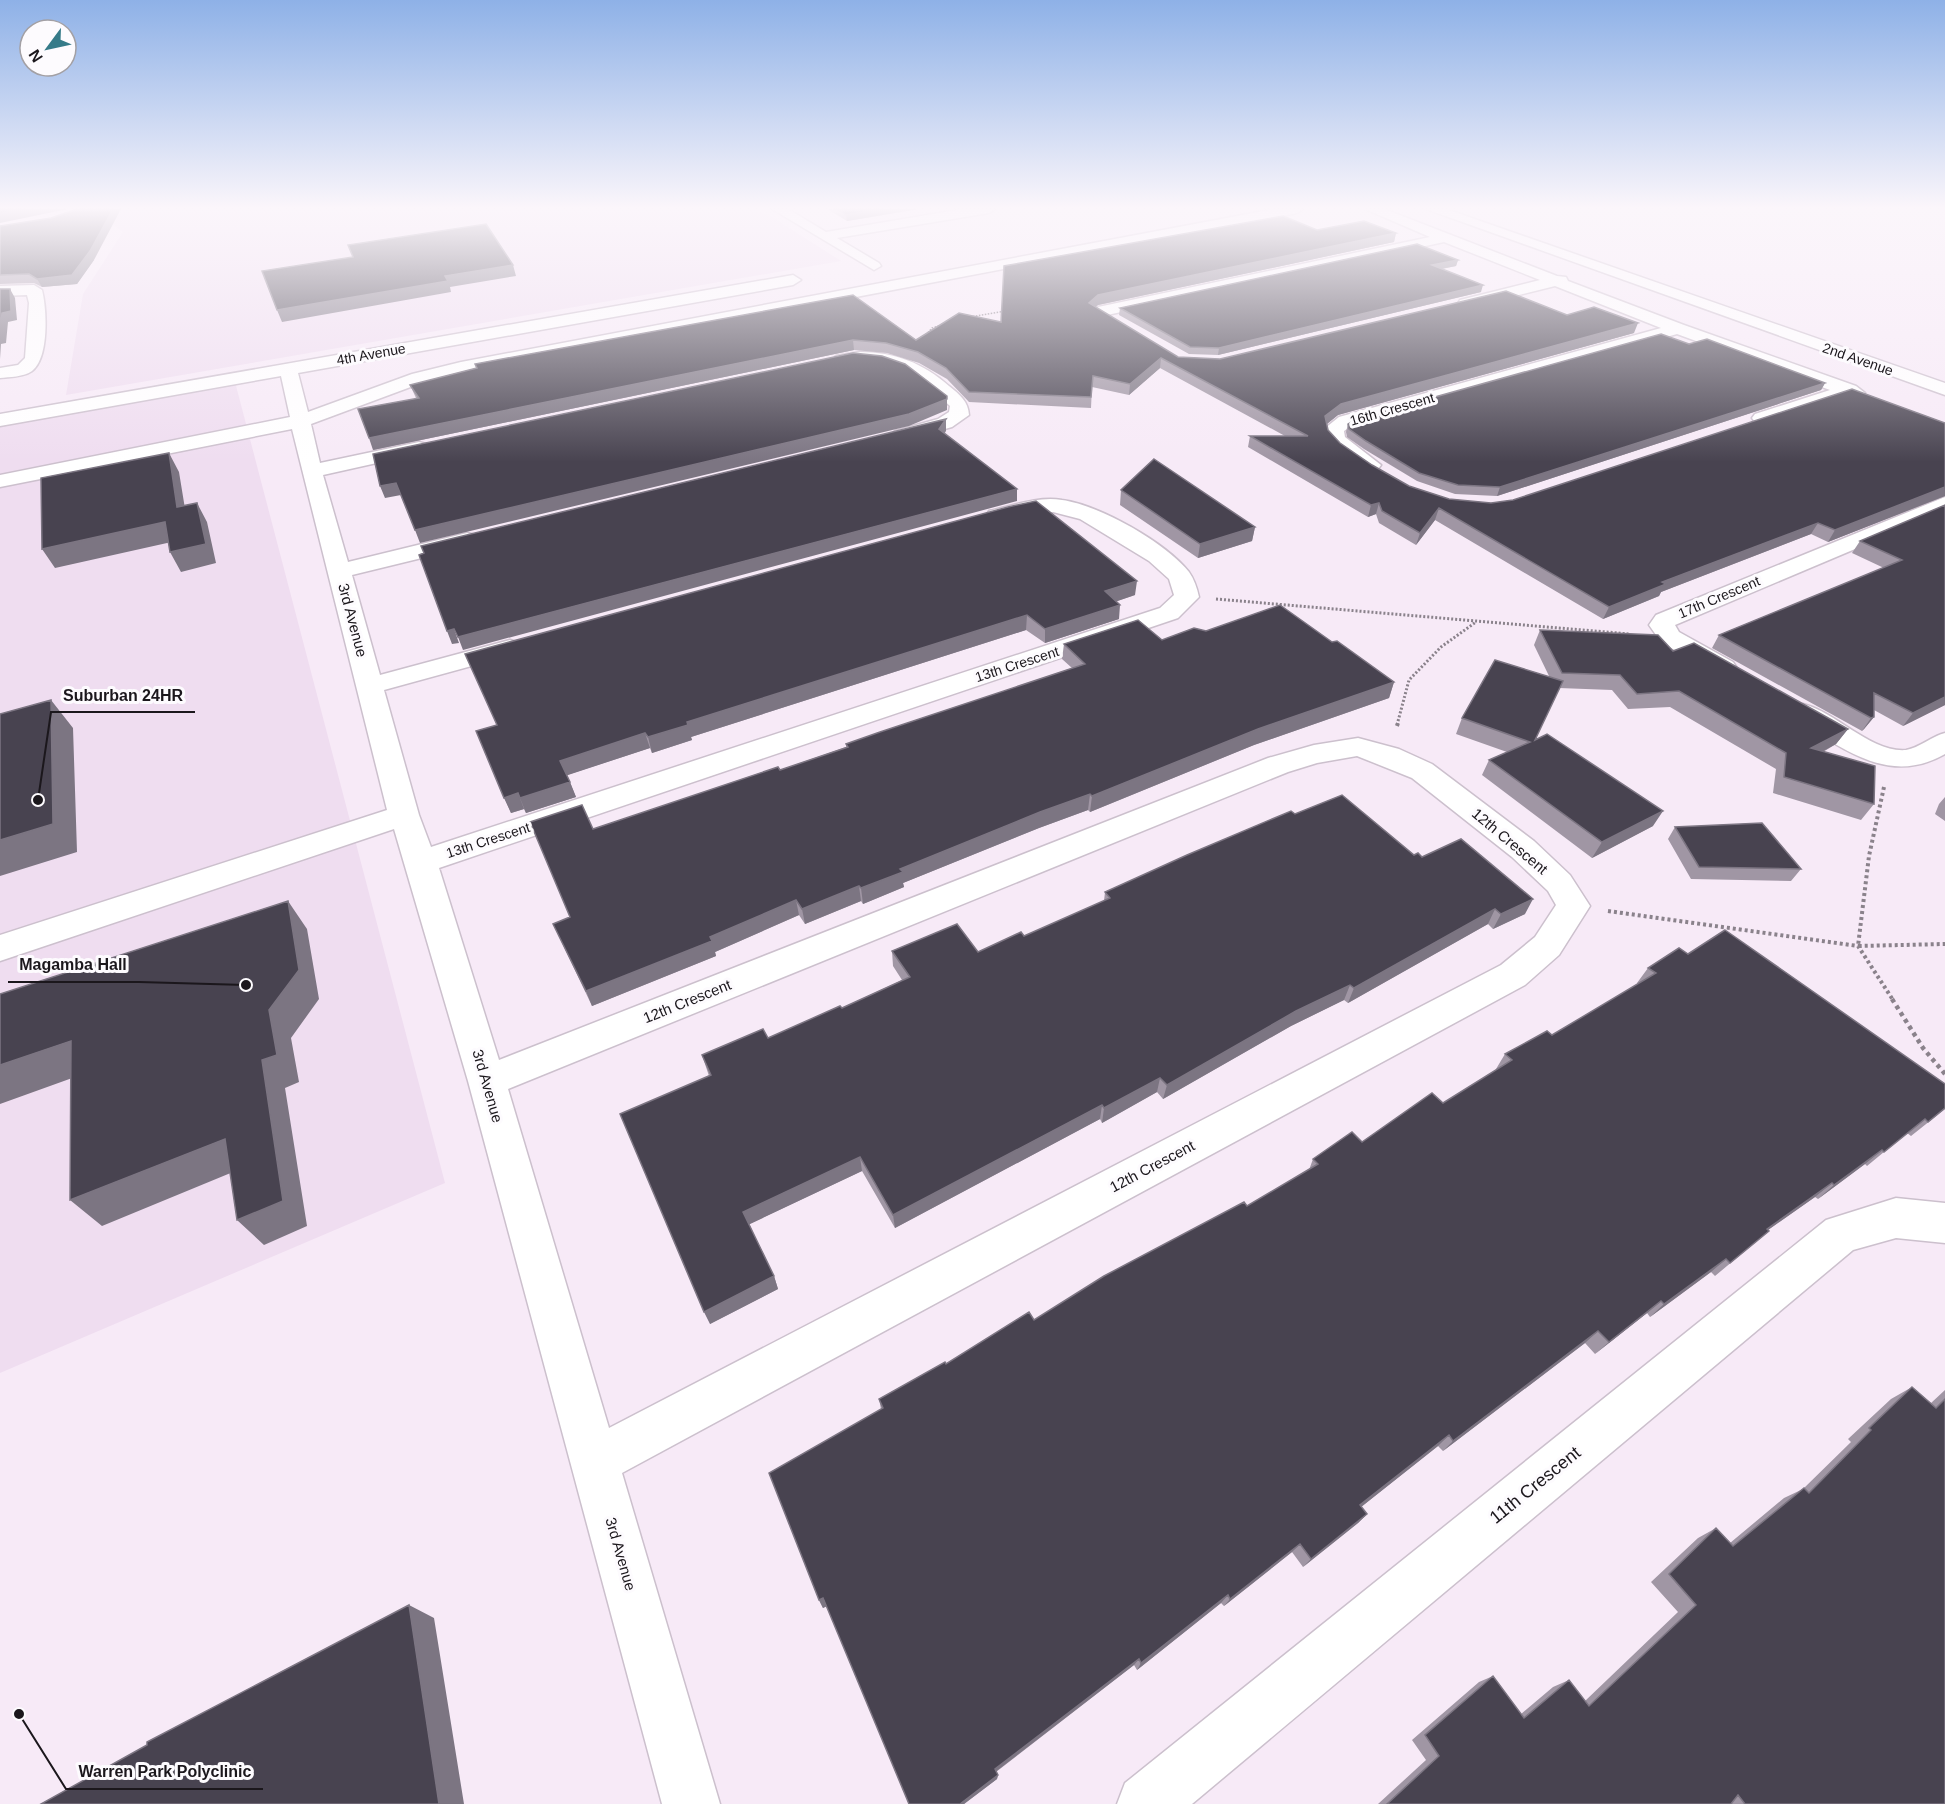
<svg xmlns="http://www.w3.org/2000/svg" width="1945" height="1804" font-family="Helvetica,sans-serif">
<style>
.built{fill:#efddf0}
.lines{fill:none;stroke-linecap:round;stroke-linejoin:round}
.minor-casing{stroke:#ccc0cd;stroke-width:3}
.path-far3{stroke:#8a828b;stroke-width:1.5;stroke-dasharray:1.5 1.5;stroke-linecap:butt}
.path-far2{stroke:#8a828b;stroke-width:3;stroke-dasharray:2 2;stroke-linecap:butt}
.path-far1{stroke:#8a828b;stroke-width:4;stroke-dasharray:3 3;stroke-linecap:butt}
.path{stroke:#8a828b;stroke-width:4.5;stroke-dasharray:4 4;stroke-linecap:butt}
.minor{fill:#fff;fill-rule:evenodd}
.wall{fill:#a096a4}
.shaded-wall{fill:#7c7582}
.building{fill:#484350;stroke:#7c7582;stroke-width:1.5}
.labels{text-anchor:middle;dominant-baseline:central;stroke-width:6;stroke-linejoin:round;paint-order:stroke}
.far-street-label{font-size:14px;fill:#1b171c;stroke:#fdfbfe}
.street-label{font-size:15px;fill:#1b171c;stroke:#fdfbfe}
.near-street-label{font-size:18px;fill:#1b171c;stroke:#fdfbfe}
.leader{fill:none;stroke:#1b171c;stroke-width:2}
.callout-dot{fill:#1b171c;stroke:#fdfbfe;stroke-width:2}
.callout-label{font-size:16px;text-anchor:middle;font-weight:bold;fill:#1b171c;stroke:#fdfbfe;stroke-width:6;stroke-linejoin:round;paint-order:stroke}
</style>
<rect width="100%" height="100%" fill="#f7eaf7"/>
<!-- built -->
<path class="built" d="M125 209H753L772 217 841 261 66 395 83 294 123 232 110 222Z
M235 382 445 1183 0 1373V425Z"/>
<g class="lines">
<defs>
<path id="minor" d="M772 209H788L826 232 963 209H995L989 213 837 238 879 263 881 266 874 270Z
M1274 209H1303L1297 213 462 372 424 382 311 424 320 463 419 442 426 444 429 448 426 452 323 475 348 562 467 533 475 535 478 540 475 545 352 575 380 675 510 640 519 643 523 648 519 653 384 690 419 815 431 847 1160 608 1174 595 1169 579 1149 561 1080 519 1053 512 997 523 989 521 986 516 989 511C1012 506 1038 496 1062 500 1099 505 1165 542 1189 572 1194 579 1197 588 1199 597L1178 618 439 868 499 1060 1268 758 1314 745 1358 738 1399 749 1432 764 1534 841 1570 875 1590 906 1559 955 1525 985 622 1473 720 1804H662L468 1081 394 829 0 961V935L387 810 292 429 0 487V475L290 417 281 376 0 426V414L793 275 801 280 793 285 298 373 308 412 412 374 461 362ZM1357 756 1412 778 1512 857 1548 891 1556 905 1535 937 1501 965 609 1428 508 1089 1288 772 1317 763Z
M1365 209H1384L1557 276 1566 277 1568 281 1684 325 1856 386 1865 393 1863 397 1848 396 1769 422H1755L1752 418 1755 414 1830 390 1677 334 1353 425 1344 431 1345 437 1381 465 1378 469C1363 473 1338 455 1328 443 1325 439 1325 434 1324 429L1339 417 1661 328 1555 286 1466 308 1460 306 1458 303 1460 300 1540 280 1444 242 1098 317 1090 312 1098 307 1430 237Z
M1426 209H1446L1945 383V395Z
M34 285 42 290C47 310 49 358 32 371 24 377 9 377 0 378V368L18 365 25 358 29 303 27 295 0 296V286Z
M860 352C895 352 923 363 949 386 960 395 968 401 969 415L952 427 902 441 895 439 892 435 895 431 938 419 949 412 950 406C930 387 907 366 878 363 866 362 841 370 833 360L836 356Z
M1945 497V511L1675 625 1679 632 1733 662 1737 668 1733 674 1724 676 1715 674 1661 642 1649 625 1656 615Z
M1803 704C1836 712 1871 753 1906 750 1919 748 1932 736 1945 733V754C1888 787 1842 747 1793 718L1789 712 1793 706Z
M1896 1198 1945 1203V1243L1896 1238 1853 1250 1192 1804H1117L1125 1783 1826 1220Z"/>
</defs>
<!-- minor casing -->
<use href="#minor" class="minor-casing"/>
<!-- path-far3 -->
<path class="path-far3" d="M970 317 1006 311
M926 335 932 328 945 324"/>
<!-- path-far2 -->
<path class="path-far2" d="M1216 599 1630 634
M1397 725 1409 680 1441 647 1476 622"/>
<!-- path-far1 -->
<path class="path-far1" d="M1397 726 1398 723
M1884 787 1869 856 1858 946 1945 944
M1608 911 1858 946 1893 1000"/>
<!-- path -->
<path class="path" d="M1892 999 1923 1048 1945 1074"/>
<!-- minor -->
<use href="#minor" class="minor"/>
</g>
<!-- wall -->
<path class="wall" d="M827 209H919L847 221Z
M0 226 94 260 77 284 42 287 34 283 0 284Z
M1317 230 1396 233 1394 242 1098 305 1095 307 1178 357 1220 359 1567 315 1634 333 1338 415 1327 424 1328 430 1340 443 1372 465 1409 486 1449 499 1491 503 1513 500 1945 423V496L1828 542 1811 534 1661 592 1659 596 1603 619 1435 520 1416 545 1379 523 1376 514 1368 517 1248 447 1250 436H1285L1160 368 1129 395 1092 387 1091 408 969 402 947 379 919 363 887 353 854 350 373 450 416 398 410 385 476 368 475 364 853 295 916 340 1001 322Z
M1458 260 1456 266 1442 269 1481 292 1218 355 1189 354 1119 315 1120 308Z
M1689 344 1825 383 1821 390 1497 496 1455 494 1417 481 1364 449 1347 437 1346 432 1348 424Z
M1121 490 1255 527 1252 541 1198 558 1120 505Z
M1945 505V705L1903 726 1874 710V717L1864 729 1862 731 1712 648 1719 635 1884 568 1852 553 1860 541Z
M1135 595 1117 601 1119 619 1045 643 1026 630 691 737 692 740 652 753 650 748 567 775 576 797 526 813 524 809 511 813 476 731 497 725 465 654Z
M1540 630 1673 651 1848 729 1836 744 1823 752 1874 804 1861 820 1773 793 1776 769 1670 707 1628 709 1612 690 1559 688 1535 740 1653 826 1592 858 1482 775 1489 760 1507 752 1456 734 1462 718 1549 676 1534 645Z
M1206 631 1332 642 1394 682 1389 698 1254 745 1090 812 1088 810 1039 828 903 883 904 887 863 904 861 901 805 924 799 915 715 952 716 956 592 1006 553 924 570 917 593 829 780 770 846 747V744L1072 668 1062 659 1064 644 1162 640Z
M1945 797V821L1935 814 1939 804Z
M1295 814 1422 857 1525 914 1493 929 1488 924 1348 1003 1344 1000 1291 1026 1163 1099 1157 1092 1102 1123 1100 1119 895 1228 862 1171 749 1224 774 1276 778 1289 710 1324 709 1076 702 1055 768 1038 842 1008 902 980 893 966 892 951 978 952 1024 936 1104 901 1105 892Z
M1675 827 1801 869 1791 881 1691 879 1668 839Z
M1688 954 1945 1109 1911 1136 1907 1133 1867 1166 1865 1164 1818 1199 1815 1197 1768 1230 1769 1231 1715 1276 1711 1272 1650 1317 1647 1313 1595 1354 1585 1343 1443 1451 1438 1446 1361 1507 1367 1514 1358 1523 1303 1567 1292 1552 1224 1606 1221 1603 1137 1670 1134 1665 996 1772 998 1775 997 1779 964 1804H909L827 1606 823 1608 819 1600 881 1409 879 1399 946 1364 1034 1320 1247 1206 1309 1170 1313 1159 1362 1142 1443 1103 1497 1070 1496 1069 1505 1054 1552 1035 1638 984 1637 983 1648 968Z
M1912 1387 1931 1403 1945 1390V1804H1378L1426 1760 1412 1740 1479 1682 1493 1676 1521 1714 1553 1687 1569 1680 1585 1701 1678 1612 1651 1582 1698 1538 1716 1528 1730 1543 1784 1498 1803 1489 1851 1442 1848 1439 1891 1399Z"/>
<!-- shaded-wall -->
<path class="shaded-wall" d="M23 209H68L0 223V214Z
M113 209H121L94 260 77 284 42 287 37 279Z
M883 209H919L847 221 846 215Z
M1396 233 1394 242 1098 305 1088 313 1089 303 1098 295Z
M1458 260 1456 266 1430 271 1432 265Z
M513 265 516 276 450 287 451 292 282 322 277 310 445 276Z
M1483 285 1481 292 1218 355 1219 348Z
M10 289 15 298 17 320 8 322 6 343 1 344 0 359V334L2 313Z
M1638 323 1634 333 1338 415 1323 427 1325 416 1341 404Z
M853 340 854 350 373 450 369 438Z
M1161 358 1160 368 1129 395 1130 384Z
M1825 383 1821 390 1497 496 1500 487Z
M947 396V410L909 426 420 543 415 530Z
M946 419V431L940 441 939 429Z
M169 453 179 472 188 527 177 507Z
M396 483 401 495 385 498 380 486Z
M1945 487V496L1828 542 1835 530Z
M1017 489V501L463 650 458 637Z
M197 503 207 522 216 563 181 572 170 552Z
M1379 503 1376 514 1368 517 1371 505Z
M1439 508 1435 520 1416 545 1420 533Z
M165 522 176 541 55 568 42 549Z
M1818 523 1811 534 1661 592 1659 596 1603 619 1609 607 1662 582Z
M1255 527 1252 541 1198 558 1200 544Z
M1137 581 1135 595 1103 606 1105 591Z
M1120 605 1119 619 1045 643V629Z
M1027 615 1026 630 691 737 692 740 652 753 648 737 687 722Z
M454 629 459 643 452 644 447 631Z
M1394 682 1389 698 1254 745 1090 812 1092 796 1258 729Z
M1945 697V705L1903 726 1913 713Z
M51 700 73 728 77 852 0 876V840Z
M1874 717 1864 729 1862 731 1871 718Z
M1848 729 1836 744 1800 764 1811 748Z
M645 733 650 748 565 776 560 761Z
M570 782 576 797 526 813 520 798Z
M518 793 524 809 511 813 504 798Z
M1090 794 1088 810 1039 828 903 883 904 887 863 904 861 888 900 869 1040 812Z
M1663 811 1653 826 1592 858 1602 842Z
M859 886 861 901 805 924 802 909Z
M1533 899 1525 914 1493 929 1501 914Z
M796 900 799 915 715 952 716 956 592 1006 586 991Z
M288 901 307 929 319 999 291 1038 299 1082 285 1088 307 1226 264 1245 237 1220 269 1010Z
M1495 909 1488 924 1348 1003 1354 988Z
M1350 985 1344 1000 1291 1026 1163 1099 1167 1085 1296 1011Z
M71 1041 100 1068 0 1104V1065Z
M1160 1078 1157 1092 1102 1123 1104 1108Z
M1102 1105 1100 1119 895 1228 893 1215Z
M225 1139 250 1165 102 1226 70 1200Z
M1882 1150 1865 1164 1818 1199 1834 1185Z
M860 1157 862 1171 748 1225 743 1212Z
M1832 1183 1815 1197 1751 1242 1767 1229Z
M1726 1259 1711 1272 1650 1317 1664 1304Z
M774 1276 778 1289 710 1324 704 1312Z
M1661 1301 1647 1313 1595 1354 1609 1342Z
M1598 1331 1585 1343 1443 1451 1453 1441Z
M1449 1435 1438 1446 1351 1515 1360 1505Z
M1367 1514 1358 1523 1303 1567 1311 1559Z
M1300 1544 1292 1552 1224 1606 1230 1599Z
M1228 1595 1221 1603 1137 1670 1141 1663Z
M823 1598 827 1606 823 1608 819 1600Z
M409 1605 434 1618 464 1804H439Z
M1139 1659 1134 1665 994 1773 995 1769Z
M998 1775 997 1779 964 1804H960Z"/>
<!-- building -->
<path class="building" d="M0 209H23L0 214Z
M77 209H113L90 251 72 275 37 279 29 274 0 275V226L51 218Z
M837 209H883L846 215Z
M1283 216 1317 230 1364 221 1396 233 1098 295 1089 303 1178 357 1220 359 1506 291 1567 315 1594 307 1638 323 1341 404 1325 416 1328 430 1340 443 1372 465 1409 486 1449 499 1491 503 1513 500 1852 389 1945 423V487L1835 530 1818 523 1662 582 1666 584 1609 607 1439 508 1420 533 1382 511 1379 503 1371 505 1250 436H1308L1161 358 1130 384 1093 376 1091 397 969 392 946 368 918 352 886 343 853 340 369 438 358 409 419 398 410 385 477 368 475 364 853 295 916 340 959 313 1001 322 1004 266Z
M486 224 513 265 445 276 448 281 277 310 262 271 353 257 348 245Z
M1417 244 1458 260 1432 265 1483 285 1219 348 1190 347 1120 308Z
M0 289H10L11 311 2 313 0 334Z
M1661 334 1689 344 1707 339 1825 383 1500 487 1458 485 1419 473 1366 441 1349 429 1348 424 1356 419Z
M853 353 882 356 905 364 947 396V399L909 414 415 530 396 483 380 486 373 454Z
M946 419 939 429 1017 489 458 637 454 629 447 631 419 555 424 553 421 546Z
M169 453 177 507 197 503 206 544 170 552 165 522 42 549 41 478Z
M1154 459 1255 527 1200 544 1121 490Z
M1036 501 1137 581 1105 591 1120 605 1045 629 1027 615 687 722 688 725 648 737 645 733 560 761 570 782 520 798 518 793 504 798 476 731 497 725 465 654 1008 507Z
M1945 505V697L1913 713 1874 693V717L1871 718 1719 635 1902 560 1860 541Z
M1280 605 1332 642 1337 641 1394 682 1258 729 1092 796 1090 794 1040 812 900 869 903 872 861 888 859 886 802 909 796 900 710 937 712 941 586 991 553 924 570 917 530 822 582 805 593 829 778 767 780 770 848 747 846 744 880 732 1085 664 1064 644 1138 620 1162 640 1194 628 1206 631Z
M1540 630 1658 635 1673 651 1694 643 1848 729 1811 748 1875 766 1874 804 1784 777 1786 753 1679 691 1637 694 1620 675 1562 673Z
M1495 660 1563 681 1535 740 1547 734 1663 811 1602 842 1489 760 1530 742 1462 718Z
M51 700 53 824 0 840V714Z
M1342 795 1414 855 1418 853 1422 857 1461 839 1533 899 1501 914 1495 909 1354 988 1350 985 1296 1011 1167 1085 1160 1078 1104 1108 1102 1105 893 1215 860 1157 743 1212 774 1276 704 1312 620 1114 711 1075 702 1055 763 1029 768 1038 840 1006 842 1008 910 977 892 951 957 924 978 952 1021 932 1024 936 1110 898 1105 892 1187 855 1291 811 1295 814Z
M1762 823 1801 869 1699 867 1675 827Z
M288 901 299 970 269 1010 277 1055 262 1060 283 1201 237 1220 225 1139 70 1200 71 1041 0 1065V994Z
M1725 930 1945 1084V1108L1928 1122 1925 1119 1884 1152 1882 1150 1834 1185 1832 1183 1767 1229 1769 1231 1730 1263 1726 1259 1664 1304 1661 1301 1609 1342 1598 1331 1453 1441 1449 1435 1360 1505 1367 1514 1311 1559 1300 1544 1230 1599 1228 1595 1141 1663 1139 1659 995 1769 998 1775 960 1804H909L823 1598 819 1600 769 1473 883 1408 879 1399 945 1362 946 1364 1029 1312 1034 1320 1104 1276 1244 1202 1247 1206 1318 1164 1313 1159 1352 1132 1362 1142 1432 1093 1443 1103 1512 1060 1505 1054 1547 1031 1552 1035 1656 973 1648 968 1679 948 1688 954Z
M1912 1387 1936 1408 1945 1399V1804H1745L1738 1795 1731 1804H1387L1439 1756 1425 1735 1493 1676 1524 1718 1569 1680 1589 1706 1696 1605 1669 1574 1716 1528 1733 1546 1804 1488 1809 1493 1871 1430 1869 1428Z
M409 1605 439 1804H41L147 1745V1742Z"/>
<!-- sky -->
<linearGradient id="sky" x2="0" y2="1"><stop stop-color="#8eb1e7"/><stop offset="0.45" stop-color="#fbf6fb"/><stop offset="1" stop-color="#fbf6fb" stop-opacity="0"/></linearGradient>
<rect width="1945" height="462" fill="url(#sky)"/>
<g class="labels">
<!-- far-street labels -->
<g class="far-street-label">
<text transform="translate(371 354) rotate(-10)">4th Avenue</text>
<text transform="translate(1858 359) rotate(19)">2nd Avenue</text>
<text transform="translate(1392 409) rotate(-16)">16th Crescent</text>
<text transform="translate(1719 597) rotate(-23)">17th Crescent</text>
<text transform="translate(1017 664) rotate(-18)">13th Crescent</text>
<text transform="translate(488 840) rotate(-18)">13th Crescent</text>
</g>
<!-- street labels -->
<g class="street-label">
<text transform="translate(353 620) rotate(75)">3rd Avenue</text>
<text transform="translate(1510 841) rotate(40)">12th Crescent</text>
<text transform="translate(687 1001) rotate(-22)">12th Crescent</text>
<text transform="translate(488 1086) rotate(74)">3rd Avenue</text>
<text transform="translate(1152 1166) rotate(-28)">12th Crescent</text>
<text transform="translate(621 1554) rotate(74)">3rd Avenue</text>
</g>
<!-- near-street labels -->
<g class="near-street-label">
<text transform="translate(1535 1485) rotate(-39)">11th Crescent</text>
</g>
</g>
<!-- callouts -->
<path class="leader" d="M38 800L51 712H195M246 985L139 982H8M19 1714L66 1789H263"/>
<g class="callout-dot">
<circle cx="38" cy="800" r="6"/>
<circle cx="246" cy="985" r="6"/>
<circle cx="19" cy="1714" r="6"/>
</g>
<g class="callout-label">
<text x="123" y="701">Suburban 24HR</text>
<text x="73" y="970">Magamba Hall</text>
<text x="165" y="1777">Warren Park Polyclinic</text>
</g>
<!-- north arrow -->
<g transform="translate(48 48) rotate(237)"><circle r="28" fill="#fdfbfe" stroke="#a3a0a4" stroke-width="1.5"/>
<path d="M0-4.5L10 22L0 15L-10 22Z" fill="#367b89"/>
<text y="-9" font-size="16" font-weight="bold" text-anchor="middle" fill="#1b171c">N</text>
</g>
</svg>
